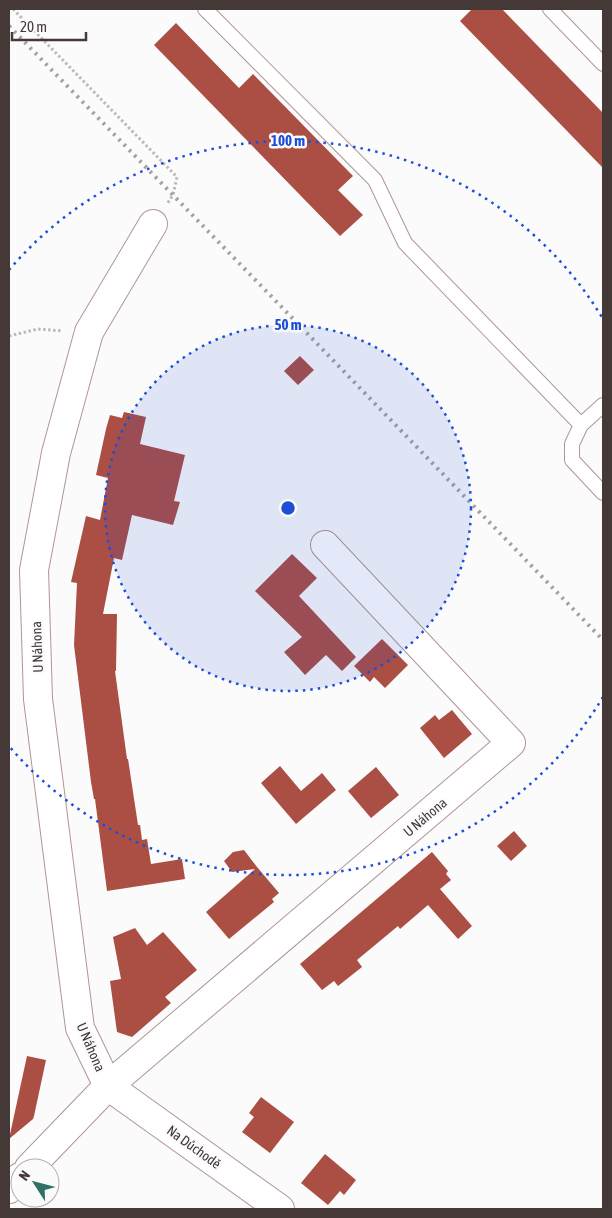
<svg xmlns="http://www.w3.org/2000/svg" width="612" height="1218" font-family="'Asap Condensed',sans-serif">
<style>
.building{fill:#ab4e43}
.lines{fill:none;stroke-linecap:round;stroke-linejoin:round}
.lane-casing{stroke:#b19692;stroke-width:16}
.street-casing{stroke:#b19692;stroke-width:30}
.path{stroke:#bebab9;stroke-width:3;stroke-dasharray:2.5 2.5;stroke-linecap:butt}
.lane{stroke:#fff;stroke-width:14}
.street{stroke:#fff;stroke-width:28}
.rail{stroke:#a6a1a0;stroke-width:4;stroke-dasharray:2.5 5;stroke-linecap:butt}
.ring{fill:none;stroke:#1d4ed8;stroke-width:2.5;stroke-dasharray:2.5 5}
.labels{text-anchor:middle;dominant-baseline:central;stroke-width:5;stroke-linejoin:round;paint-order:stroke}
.street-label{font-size:14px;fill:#453938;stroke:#fbfbfb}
.centre{fill:#1d4ed8;stroke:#fbfbfb;stroke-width:2.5}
.ring-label{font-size:15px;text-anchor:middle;font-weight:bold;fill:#1d4ed8;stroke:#fbfbfb;stroke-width:5;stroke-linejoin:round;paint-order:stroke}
</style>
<rect width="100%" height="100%" fill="#fbfbfb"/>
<!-- building -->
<path class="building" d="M472 9H502L603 113V168L460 21Z
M176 23 239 88 253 74 353 176 338 190 363 215 340 236 154 45Z
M300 356 314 370 298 385 284 371Z
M124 412 146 417 140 444 185 455 174 501 180 502 173 525 132 515 122 560 114 558 103 614H117L116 671H115L127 759H128L138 825H140L142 840 147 839 151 864 182 859 185 879 107 891 95 799H94L91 782 74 645 77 583 71 582 86 516 100 520 108 478 96 475 106 429 110 415 122 418Z
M292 554 317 578 299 596 356 657 342 671 326 655 305 675 284 652 302 637 255 591Z
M382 639 408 665 385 688 374 677 370 682 354 666Z
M452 710 472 734 444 758 420 728 435 715 439 720Z
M280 766 301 791 322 773 336 790 296 824 261 783Z
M376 767 399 795 371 818 348 791Z
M514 831 527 846 511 861 497 846Z
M244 850 257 867 279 893 272 899 274 902 229 939 206 912 255 869 232 872 224 861 233 852Z
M432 852 448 871 446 874 451 880 440 889 472 926 458 939 428 905 400 929 398 926 357 960 362 967 338 986 334 981 322 990 300 964Z
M135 928 147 945 163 932 197 970 165 997 171 1003 132 1037 117 1032 110 981 121 979 113 937Z
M27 1056 46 1060 34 1116 33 1119 9 1139Z
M261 1097 294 1122 270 1153 242 1132 254 1117 249 1113Z
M325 1154 356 1180 344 1195 340 1191 328 1205 301 1183Z"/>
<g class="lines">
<defs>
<path id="lane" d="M205 9 375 180 405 243 581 425
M550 9 603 64
M603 405 581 425 572 444V460L603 493"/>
<path id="street" d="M153 224 89 332 56 453 34 570 38 699 80 1028 108 1086 280 1209
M29 1168 108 1086 511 743 325 545
M9 1189 20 1177"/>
</defs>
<!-- lane casing -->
<use href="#lane" class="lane-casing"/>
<!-- street casing -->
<use href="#street" class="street-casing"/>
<!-- path -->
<path class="path" d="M13 9 177 177 173 195 167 204
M9 336 38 329 63 331"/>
<!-- lane -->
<use href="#lane" class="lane"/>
<!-- street -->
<use href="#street" class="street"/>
<!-- rail -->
<path class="rail" d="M9 26 301 327 603 640"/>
</g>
<!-- distance rings -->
<circle cx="288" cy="508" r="183" fill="#1d4ed8" fill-opacity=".12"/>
<g class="ring">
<circle cx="288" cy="508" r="183"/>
<path d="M603 697A367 367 0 0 1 9 746M9 270A367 367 0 0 1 603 319"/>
</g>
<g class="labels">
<!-- street labels -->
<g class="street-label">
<text transform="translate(37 647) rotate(-92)">U Náhona</text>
<text transform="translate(425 817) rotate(-40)">U Náhona</text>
<text transform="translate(91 1047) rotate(67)">U Náhona</text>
<text transform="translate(194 1147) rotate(36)">Na Důchodě</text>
</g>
</g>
<circle cx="288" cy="508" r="8" class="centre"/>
<g class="ring-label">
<text x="288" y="146">100 m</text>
<text x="288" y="330">50 m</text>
</g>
<!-- border -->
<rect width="612" height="1218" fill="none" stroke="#453938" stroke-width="20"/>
<!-- north arrow -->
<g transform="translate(35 1183) rotate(306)"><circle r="24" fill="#fbfbfb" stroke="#b2adad"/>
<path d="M0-4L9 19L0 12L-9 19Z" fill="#2e7265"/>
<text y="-8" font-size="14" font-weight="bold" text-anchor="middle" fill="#453938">N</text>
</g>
<!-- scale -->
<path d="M12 32v8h74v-8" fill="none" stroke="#453938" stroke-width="2.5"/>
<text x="20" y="32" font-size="15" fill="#453938" stroke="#fbfbfb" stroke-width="4" paint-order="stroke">20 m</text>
</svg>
